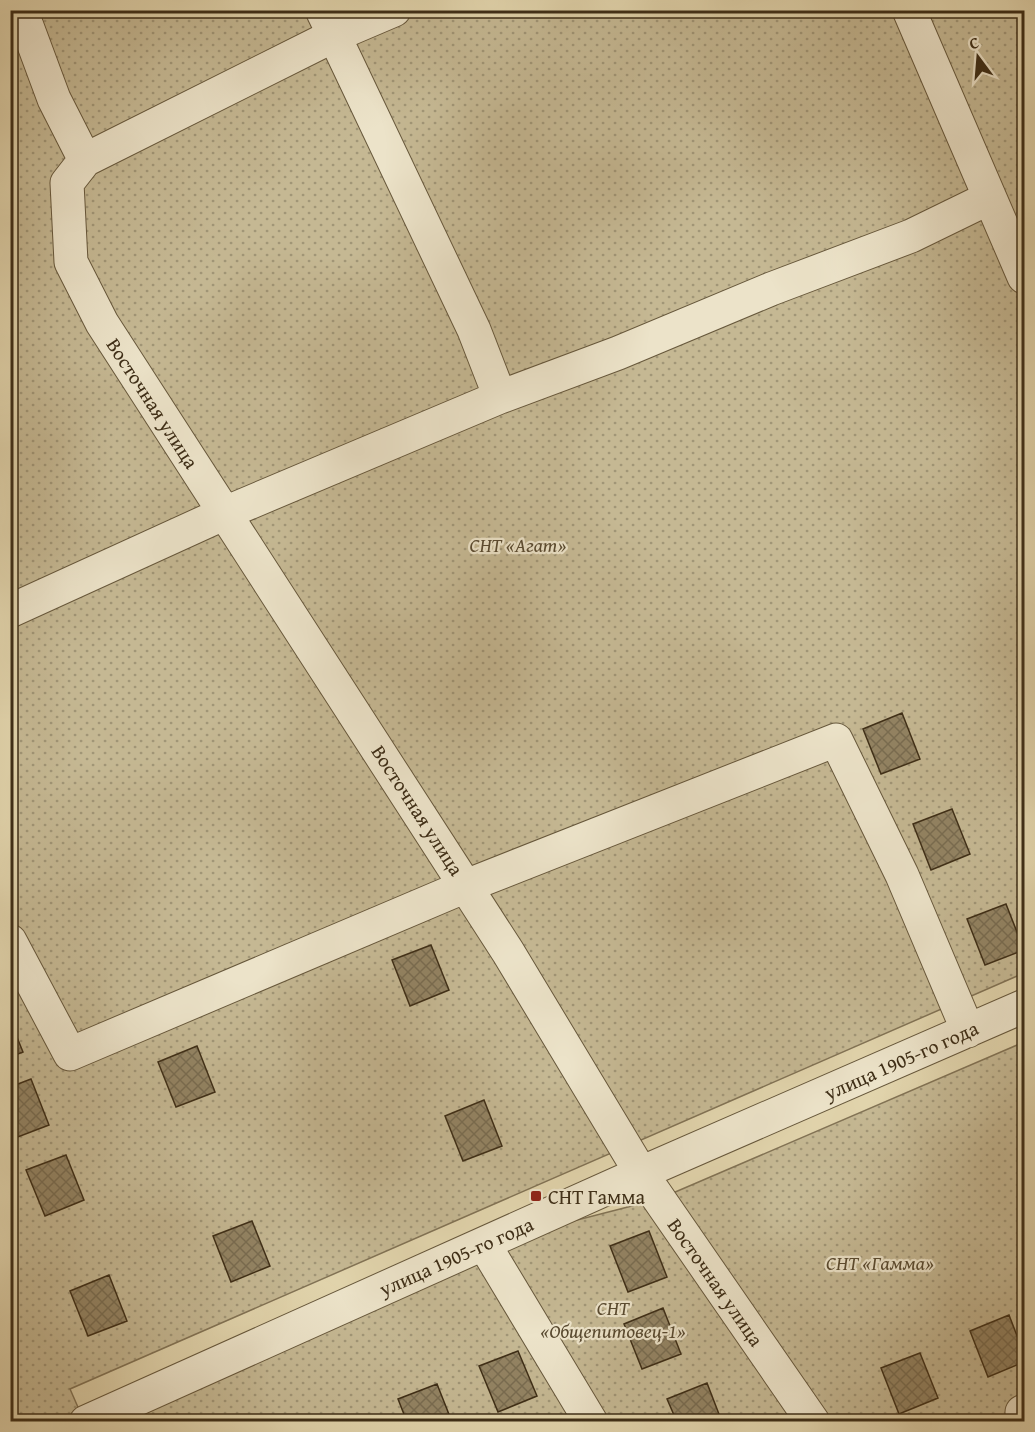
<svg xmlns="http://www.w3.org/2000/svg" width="1035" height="1432" font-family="'Gentium Book Plus',serif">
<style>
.green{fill:url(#green-dots);stroke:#827355;stroke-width:1.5}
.building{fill:url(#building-cross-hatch);stroke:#3e2e17;stroke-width:1.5}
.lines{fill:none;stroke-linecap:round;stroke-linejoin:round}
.minor-casing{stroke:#67583c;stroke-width:35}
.minor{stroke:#ece3c9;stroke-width:33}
.poi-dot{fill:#8f2418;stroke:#ece3c9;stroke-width:2}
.labels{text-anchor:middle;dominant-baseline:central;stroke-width:4.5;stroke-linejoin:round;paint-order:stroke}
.street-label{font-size:20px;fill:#3e2e17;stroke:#ece3c9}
.park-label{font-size:20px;font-style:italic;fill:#594a30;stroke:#ece3c9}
.poi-label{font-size:20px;fill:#3e2e17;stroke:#ece3c9;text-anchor:start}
</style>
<defs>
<pattern id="green-dots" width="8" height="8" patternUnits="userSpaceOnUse" patternTransform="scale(1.5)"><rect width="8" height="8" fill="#c5b893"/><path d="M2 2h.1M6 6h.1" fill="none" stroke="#a19677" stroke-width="1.8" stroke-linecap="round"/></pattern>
<pattern id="building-cross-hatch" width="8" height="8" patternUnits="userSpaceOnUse" patternTransform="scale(1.5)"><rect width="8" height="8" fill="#938464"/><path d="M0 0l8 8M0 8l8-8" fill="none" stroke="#796c51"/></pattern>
</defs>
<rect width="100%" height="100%" fill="#e1d4ac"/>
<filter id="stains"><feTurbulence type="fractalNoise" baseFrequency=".00333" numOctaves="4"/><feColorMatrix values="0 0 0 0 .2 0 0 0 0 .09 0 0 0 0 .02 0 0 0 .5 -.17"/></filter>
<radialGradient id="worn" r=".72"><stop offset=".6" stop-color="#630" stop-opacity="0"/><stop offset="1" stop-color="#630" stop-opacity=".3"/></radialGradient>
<!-- green -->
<path class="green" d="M10 11H1024V973L70 1389 84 1421H11Z
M1024 1042V1421L87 1422 484 1244 659 1199Z"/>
<!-- building -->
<path class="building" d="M902 713 920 759 881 774 863 729Z
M952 809 970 854 931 870 913 824Z
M1006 904 1024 950 985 965 967 919Z
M431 945 449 990 410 1006 392 960Z
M10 1020 23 1052 10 1057Z
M197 1046 215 1092 176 1107 158 1062Z
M31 1079 49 1125 10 1140V1087Z
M484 1100 502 1146 463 1161 445 1116Z
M66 1155 84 1200 45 1216 26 1170Z
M252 1221 270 1266 231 1282 213 1236Z
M649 1231 667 1277 628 1292 610 1246Z
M109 1275 127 1321 88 1336 70 1291Z
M663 1308 681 1354 642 1369 624 1324Z
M1009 1315 1024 1354V1362L988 1377 970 1331Z
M518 1351 537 1396 498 1412 479 1366Z
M920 1353 938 1398 899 1414 881 1368Z
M707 1383 722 1422H677L667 1399Z
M437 1384 452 1422H407L398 1399Z"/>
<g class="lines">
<defs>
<path id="minor" d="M21 10 54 99 85 160
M322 10 474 330 500 397
M394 10 333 36 85 160 67 183 71 262 102 323 508 952 641 1173 813 1422
M909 10 1024 277
M10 611 225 513 500 397 618 353 771 289 911 236 989 198
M10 941 70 1054 466 886 836 740 902 875 968 1031
M484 1244 591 1422
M1022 1412 1024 1411
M86 1422 641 1173 1024 1006"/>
</defs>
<!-- minor casing -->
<use href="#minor" class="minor-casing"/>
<!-- minor -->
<use href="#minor" class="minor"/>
</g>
<!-- markers -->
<rect class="poi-dot" x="530" y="1190" width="12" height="12" rx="3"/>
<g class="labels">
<!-- street labels -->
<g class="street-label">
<text transform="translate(153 403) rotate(57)">Восточная улица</text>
<text transform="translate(418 810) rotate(57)">Восточная улица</text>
<text transform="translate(901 1060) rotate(-24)">улица 1905-го года</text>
<text transform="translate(456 1256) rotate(-24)">улица 1905-го года</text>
<text transform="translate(716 1282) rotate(55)">Восточная улица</text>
</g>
<!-- park labels -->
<g class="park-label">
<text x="518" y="544">СНТ «Агат»</text>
<text x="880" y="1262">СНТ «Гамма»</text>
<text x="613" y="1307">СНТ<tspan x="613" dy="23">«Общепитовец-1»</tspan></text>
</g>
<!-- poi labels -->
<g class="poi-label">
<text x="548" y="1196">СНТ Гамма</text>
</g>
</g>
<!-- margin -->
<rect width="1035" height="1432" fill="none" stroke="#e1d4ac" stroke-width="36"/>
<rect x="12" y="12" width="1011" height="1408" fill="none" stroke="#3e2e17" stroke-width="3"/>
<rect x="18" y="18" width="999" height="1396" fill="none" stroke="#3e2e17" stroke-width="1.5"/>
<!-- north arrow -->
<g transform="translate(978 57) rotate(344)" stroke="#ece3c9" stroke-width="4.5" paint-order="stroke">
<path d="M0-4.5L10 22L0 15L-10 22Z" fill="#3e2e17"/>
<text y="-9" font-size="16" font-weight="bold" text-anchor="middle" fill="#3e2e17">С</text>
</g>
<rect width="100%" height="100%" filter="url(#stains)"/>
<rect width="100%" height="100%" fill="url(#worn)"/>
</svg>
